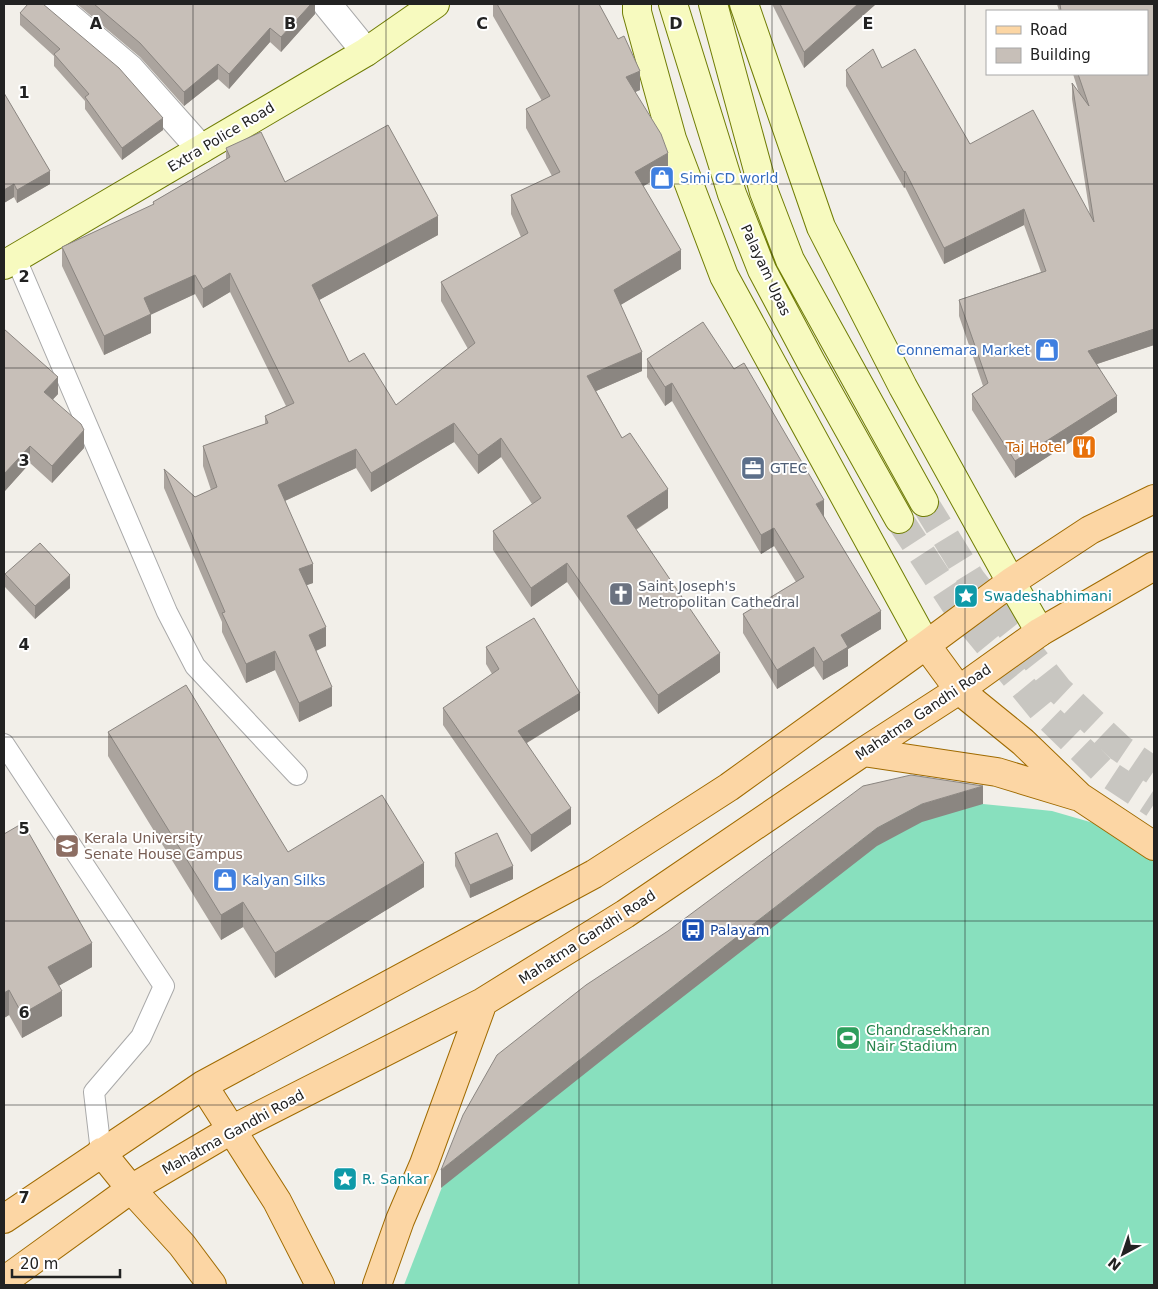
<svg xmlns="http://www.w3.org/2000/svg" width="1158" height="1289" font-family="'DejaVu Sans',sans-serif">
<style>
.pitch{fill:#88e0be}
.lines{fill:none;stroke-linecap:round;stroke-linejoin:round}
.secondary-tunnel{stroke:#c8c6c1;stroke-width:28;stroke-dasharray:28 14;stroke-linecap:butt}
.lane-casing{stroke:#a9a9a9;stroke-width:22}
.street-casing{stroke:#a9a9a9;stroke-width:30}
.secondary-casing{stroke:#707d05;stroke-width:30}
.primary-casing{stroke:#a06b00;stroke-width:30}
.lane{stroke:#fff;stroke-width:20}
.street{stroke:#fff;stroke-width:28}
.secondary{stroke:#f7fabf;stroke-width:28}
.primary{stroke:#fcd6a4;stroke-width:28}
.wall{fill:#aba49e}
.shaded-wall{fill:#8b8681}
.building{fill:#c7bfb8;stroke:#8b8681}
.grid{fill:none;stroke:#222;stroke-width:1;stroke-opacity:0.55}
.labels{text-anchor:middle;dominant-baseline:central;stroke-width:4;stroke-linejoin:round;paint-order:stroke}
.street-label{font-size:14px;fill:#222;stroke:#fff}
.shop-label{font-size:14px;fill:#366cbe;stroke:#fff;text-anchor:start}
.food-label{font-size:14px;fill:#c56008;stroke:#fff;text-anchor:end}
.service-label{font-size:14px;fill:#4e5e75;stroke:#fff;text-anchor:start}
.worship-label{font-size:14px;fill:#5b616d;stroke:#fff;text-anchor:start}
.culture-label{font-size:14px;fill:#0d838f;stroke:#fff;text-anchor:start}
.education-label{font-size:14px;fill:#785e54;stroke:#fff;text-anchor:start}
.transit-label{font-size:14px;fill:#164399;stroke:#fff;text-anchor:start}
.leisure-label{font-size:14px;fill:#27864d;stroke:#fff;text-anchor:start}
.grid-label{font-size:16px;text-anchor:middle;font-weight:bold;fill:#222;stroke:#fff;stroke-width:4;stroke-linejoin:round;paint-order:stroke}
</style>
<rect width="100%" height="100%" fill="#f2efe9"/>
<!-- pitch -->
<path class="pitch" d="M863 804H983L1052 811 1097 824 1154 861V1285H404L463 1133Z"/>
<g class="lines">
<!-- secondary-tunnel -->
<path class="secondary-tunnel" d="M924 502 972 580 1059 690 1120 748 1154 771
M899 519 954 603 1046 715 1102 770 1154 804"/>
<defs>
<path id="lane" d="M16 259 167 612 195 666 297 775
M4 744 164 986 141 1037 94 1092 101 1152"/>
<path id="street" d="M53 4 130 69 201 149
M327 4 366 52"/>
<path id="secondary" d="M637 4V12L672 139 724 276 926 645
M673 4 732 194 762 270 811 362 899 519
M713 4 764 192 790 260 924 502
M744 4 821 227 903 387 1011 582 1040 632
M4 265 366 52 435 4"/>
<path id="primary" d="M926 645 959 690 1023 742 1080 797 1154 846
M863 752 997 772 1076 796
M203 1085 277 1201 320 1285
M101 1152 131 1189 182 1245 212 1285
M4 1219 203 1085 594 874 729 787 926 645 1011 582 1090 530 1154 499
M4 1281 131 1189 231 1130 483 1002 625 914 863 752 959 690 1040 632 1154 566
M377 1285 400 1220 424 1164 483 1002"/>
</defs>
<!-- lane casing -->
<use href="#lane" class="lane-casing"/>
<!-- street casing -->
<use href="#street" class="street-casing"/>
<!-- secondary casing -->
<use href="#secondary" class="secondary-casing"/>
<!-- primary casing -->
<use href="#primary" class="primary-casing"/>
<!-- lane -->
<use href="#lane" class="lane"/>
<!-- street -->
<use href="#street" class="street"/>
<!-- secondary -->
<use href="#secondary" class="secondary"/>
<!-- primary -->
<use href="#primary" class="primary"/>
</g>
<!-- wall -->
<path class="wall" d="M77 4H315V14L281 52 270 42 229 89 218 79 184 106 140 57Z
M493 4H599L640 90 635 92 668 172 643 186 681 269 620 305 642 371 596 391 622 438 668 508 636 530 720 672 658 714 567 582 531 607 493 550V531L532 504 501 457 478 474 454 442 371 492 356 468 285 501 313 583 306 585 326 646 316 651 332 706 299 722 275 670 246 683 222 632V622L164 488V469L195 497 211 490 203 466V446L265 424V416L286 406 230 292 203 308 195 294 151 314V333L104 355 62 266V247L153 205V202L226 159V148L285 182 438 235 319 300 349 362 396 405 468 349 441 301V282L521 237 511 214V195L552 176 526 128V109L542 101 493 16Z
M772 4H876L804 68Z
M1057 4H1154V345L1097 364 1117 412 1015 478 972 410V394L983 386 959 316V300L1041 272 1024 225 944 264 905 187 904 188 846 86V70L882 68 970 144 1090 215 1072 99V83L1079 93 1073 74H1147V11H1059Z
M20 13 163 130 122 160 85 109V101L54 66V56L20 25Z
M4 93 50 184 17 203 14 197 4 203Z
M4 329 58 394 53 399 84 448 52 483 30 463 4 492Z
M647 359 824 516 881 629 848 649V666L823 680 814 666 777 689 743 633V614L796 582 774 546 761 554 672 401 665 406 647 377Z
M5 574 70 588 35 619 5 587Z
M486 647 580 710 527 743 571 824 531 852 443 725V708L492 674 486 664Z
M108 732 288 852 424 887 275 978 243 927 221 940 108 756Z
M4 834 92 967 58 986 62 1016 22 1038 9 1015 4 1018Z
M455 853 513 879 470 898 455 866Z"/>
<!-- shaded-wall -->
<path class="shaded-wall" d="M311 4H315V14L281 52V37Z
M858 4H876L804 68V52Z
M270 28V42L229 89V74Z
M218 64V79L184 106V92Z
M640 71V90L626 96V77Z
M163 118V130L122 160V148Z
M668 153V172L635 191V172Z
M50 171V184L17 203V190Z
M905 171V187L904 188V172Z
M14 184V197L4 203V190Z
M1024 209V225L944 264V248Z
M438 216V235L312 304V285Z
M681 250V269L614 309V290Z
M230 273V292L203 308V289Z
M195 275V294L144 318V298Z
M151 314V333L104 355V336Z
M1154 329V345L1088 367V351Z
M642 352V371L587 395V376Z
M58 377V394L44 409V392Z
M672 383V401L665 406V387Z
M1117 396V412L1015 478V461Z
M454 423V442L371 492V473Z
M84 430V448L52 483V466Z
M501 438V457L478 474V455Z
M30 446V463L4 492V474Z
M356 449V468L278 504V485Z
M668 489V508L627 535V516Z
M824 500V518L816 504Z
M774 528V546L761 554V535Z
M567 563V582L531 607V588Z
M313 564V583L299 588V569Z
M70 575V588L35 619V606Z
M881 611V629L848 649V666L823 680V662L841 635Z
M326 627V646L309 654V635Z
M814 647V666L777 689V670Z
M275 651V670L246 683V664Z
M720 653V672L658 714V695Z
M332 687V706L299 722V703Z
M580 693V710L518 748V731Z
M983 786V804L922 822 877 846 621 1045 441 1188V1170L621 1027 877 828 922 804Z
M571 808V824L531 852V835Z
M424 863V887L275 978V953Z
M513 866V879L470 898V885Z
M243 902V927L221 940V915Z
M92 943V967L48 992V967Z
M9 990V1015L4 1018V993Z
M62 991V1016L22 1038V1014Z"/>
<!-- building -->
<path class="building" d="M28 4H43L119 68 163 118 122 148 85 97 89 94 54 54 60 49 20 13Z
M94 4H311L281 37 270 28 229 74 218 64 184 92 140 43Z
M497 4H599L618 39 624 36 640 71 626 77 661 134 668 153 635 172 681 250 614 290 642 352 587 376 622 438 630 433 668 489 627 516 720 653 658 695 567 563 531 588 493 531 541 498 501 438 478 455 454 423 371 473 356 449 278 485 313 564 299 569 326 627 309 635 332 687 299 703 275 651 246 664 222 613 225 612 164 469 195 497 217 487 203 446 268 423 265 416 294 403 230 273 203 289 195 275 144 298 151 314 104 336 62 247 154 204 153 202 230 157 226 148 261 132 285 182 388 125 438 216 312 285 349 362 364 353 396 405 475 343 441 282 528 233 511 195 560 172 526 109 550 96Z
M780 4H858L804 52Z
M1060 4H1154V329L1088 351 1117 396 1015 461 972 394 988 383 959 300 1046 271 1024 209 944 248 905 171 904 172 846 70 873 49 882 68 915 49 970 144 1033 110 1094 222 1072 83 1089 106 1078 74H1147V11H1061Z
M4 93 50 171 17 190 14 184 4 190Z
M703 322 734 369 744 363 824 500 816 504 881 611 841 635 848 647 823 662 814 647 777 670 743 614 804 577 774 528 761 535 672 383 665 387 647 359Z
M4 329 58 377 44 392 81 424 84 430 52 466 30 446 4 474Z
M40 543 70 575 35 606 5 574Z
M534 618 580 693 518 731 571 808 531 835 443 708 499 669 486 647Z
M186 685 288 852 382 795 424 863 275 953 243 902 221 915 108 732Z
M911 775 983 786 922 804 877 828 621 1027 441 1170 463 1115 497 1055 586 985 668 931 863 786Z
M23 823 92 943 48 967 62 991 22 1014 9 990 4 993V834Z
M497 833 513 866 470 885 455 853Z"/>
<!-- grid -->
<path class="grid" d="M193 4V1285M386 4V1285M579 4V1285M772 4V1285M965 4V1285M4 184H1154M4 368H1154M4 552H1154M4 737H1154M4 921H1154M4 1105H1154"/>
<!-- icons -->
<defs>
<symbol id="shop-square" viewBox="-11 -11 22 22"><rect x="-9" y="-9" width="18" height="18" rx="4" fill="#3f7fe0" stroke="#fff"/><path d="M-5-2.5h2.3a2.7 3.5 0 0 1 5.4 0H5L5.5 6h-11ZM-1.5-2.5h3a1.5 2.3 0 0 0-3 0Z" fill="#fff"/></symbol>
<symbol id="restaurant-square" viewBox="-11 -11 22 22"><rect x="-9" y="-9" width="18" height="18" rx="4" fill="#e8710a" stroke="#fff"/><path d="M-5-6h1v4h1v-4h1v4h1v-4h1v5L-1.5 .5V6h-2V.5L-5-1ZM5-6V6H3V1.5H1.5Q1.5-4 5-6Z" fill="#fff"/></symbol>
<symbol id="office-square" viewBox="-11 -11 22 22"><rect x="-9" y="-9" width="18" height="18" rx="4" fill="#5c6f8a" stroke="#fff"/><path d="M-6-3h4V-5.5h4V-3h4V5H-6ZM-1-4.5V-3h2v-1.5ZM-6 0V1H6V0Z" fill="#fff"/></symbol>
<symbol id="church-square" viewBox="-11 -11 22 22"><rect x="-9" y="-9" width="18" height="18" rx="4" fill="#6b7280" stroke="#fff"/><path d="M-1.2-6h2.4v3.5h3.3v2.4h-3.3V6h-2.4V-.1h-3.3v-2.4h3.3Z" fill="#fff"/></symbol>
<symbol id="sight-square" viewBox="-11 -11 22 22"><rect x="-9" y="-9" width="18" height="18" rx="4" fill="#0f9aa8" stroke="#fff"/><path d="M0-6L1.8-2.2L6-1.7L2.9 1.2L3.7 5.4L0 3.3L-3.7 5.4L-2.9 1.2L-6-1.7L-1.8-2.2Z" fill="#fff"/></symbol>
<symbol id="university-square" viewBox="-11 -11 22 22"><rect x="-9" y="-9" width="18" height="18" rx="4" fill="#8d6e63" stroke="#fff"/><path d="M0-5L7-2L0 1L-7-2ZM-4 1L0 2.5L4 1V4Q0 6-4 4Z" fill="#fff"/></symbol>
<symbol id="bus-square" viewBox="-11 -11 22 22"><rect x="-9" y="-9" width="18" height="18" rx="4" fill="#1a4fb4" stroke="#fff"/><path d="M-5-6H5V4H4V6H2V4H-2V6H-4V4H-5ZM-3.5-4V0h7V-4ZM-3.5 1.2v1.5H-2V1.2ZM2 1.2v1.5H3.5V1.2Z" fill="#fff"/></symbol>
<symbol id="stadium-square" viewBox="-11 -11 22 22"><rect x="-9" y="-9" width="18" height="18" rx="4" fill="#2e9e5b" stroke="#fff"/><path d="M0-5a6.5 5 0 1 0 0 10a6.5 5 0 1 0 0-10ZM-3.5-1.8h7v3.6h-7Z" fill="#fff"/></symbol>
</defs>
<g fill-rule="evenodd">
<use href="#shop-square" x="648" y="164" width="28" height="28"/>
<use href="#shop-square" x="1033" y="336" width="28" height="28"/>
<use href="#restaurant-square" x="1070" y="433" width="28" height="28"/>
<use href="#office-square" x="739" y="454" width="28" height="28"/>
<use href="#church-square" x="607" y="580" width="28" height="28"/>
<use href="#sight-square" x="952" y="582" width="28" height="28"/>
<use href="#university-square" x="53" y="832" width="28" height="28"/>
<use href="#shop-square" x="211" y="866" width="28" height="28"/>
<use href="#bus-square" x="679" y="916" width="28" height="28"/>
<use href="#stadium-square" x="834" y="1024" width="28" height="28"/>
<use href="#sight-square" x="331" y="1165" width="28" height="28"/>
</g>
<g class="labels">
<!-- street labels -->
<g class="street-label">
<text transform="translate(221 137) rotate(-31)">Extra Police Road</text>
<text transform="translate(766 270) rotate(65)">Palayam Upas</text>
<text transform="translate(923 712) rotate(-34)">Mahatma Gandhi Road</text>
<text transform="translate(587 937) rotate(-33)">Mahatma Gandhi Road</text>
<text transform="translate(233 1132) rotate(-29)">Mahatma Gandhi Road</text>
</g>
<!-- shop labels -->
<g class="shop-label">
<text x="680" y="178">Simi CD world</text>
<text x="1030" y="350" text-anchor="end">Connemara Market</text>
<text x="242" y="880">Kalyan Silks</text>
</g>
<!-- food labels -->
<g class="food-label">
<text x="1066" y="447">Taj Hotel</text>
</g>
<!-- service labels -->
<g class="service-label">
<text x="770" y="468">GTEC</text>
</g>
<!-- worship labels -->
<g class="worship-label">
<text x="638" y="586">Saint Joseph's<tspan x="638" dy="16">Metropolitan Cathedral</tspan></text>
</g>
<!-- culture labels -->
<g class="culture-label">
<text x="984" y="596">Swadeshabhimani</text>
<text x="362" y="1179">R. Sankar</text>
</g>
<!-- education labels -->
<g class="education-label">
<text x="84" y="838">Kerala University<tspan x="84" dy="16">Senate House Campus</tspan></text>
</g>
<!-- transit labels -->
<g class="transit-label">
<text x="710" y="930">Palayam</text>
</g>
<!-- leisure labels -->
<g class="leisure-label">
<text x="866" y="1030">Chandrasekharan<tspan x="866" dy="16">Nair Stadium</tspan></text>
</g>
</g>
<g class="grid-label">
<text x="96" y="29">A</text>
<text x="290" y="29">B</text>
<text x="482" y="29">C</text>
<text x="676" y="29">D</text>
<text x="868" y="29">E</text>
<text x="24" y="98">1</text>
<text x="24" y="282">2</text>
<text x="24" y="466">3</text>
<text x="24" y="650">4</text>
<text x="24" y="834">5</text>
<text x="24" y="1018">6</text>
<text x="24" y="1203">7</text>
</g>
<!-- border -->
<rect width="1158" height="1289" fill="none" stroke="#222222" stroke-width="10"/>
<!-- legend -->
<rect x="986" y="10" width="162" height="65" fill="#ffffff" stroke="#a7a7a7"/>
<rect x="996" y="26" width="25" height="8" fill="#fcd6a4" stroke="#a7a7a7"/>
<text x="1030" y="35" font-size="15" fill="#222222">Road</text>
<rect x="996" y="48" width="25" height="15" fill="#c7bfb8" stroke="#a7a7a7"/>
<text x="1030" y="60" font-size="15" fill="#222222">Building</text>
<!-- north arrow -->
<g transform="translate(1123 1254) rotate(220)" stroke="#ffffff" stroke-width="4" paint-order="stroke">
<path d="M0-4L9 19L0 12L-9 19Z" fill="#222222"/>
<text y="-8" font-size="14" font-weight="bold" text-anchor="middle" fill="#222222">N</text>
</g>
<!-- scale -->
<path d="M12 1269v8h108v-8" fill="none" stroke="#222222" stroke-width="2.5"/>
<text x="20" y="1269" font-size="15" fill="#222222" stroke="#ffffff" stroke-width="4" paint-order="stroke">20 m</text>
</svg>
